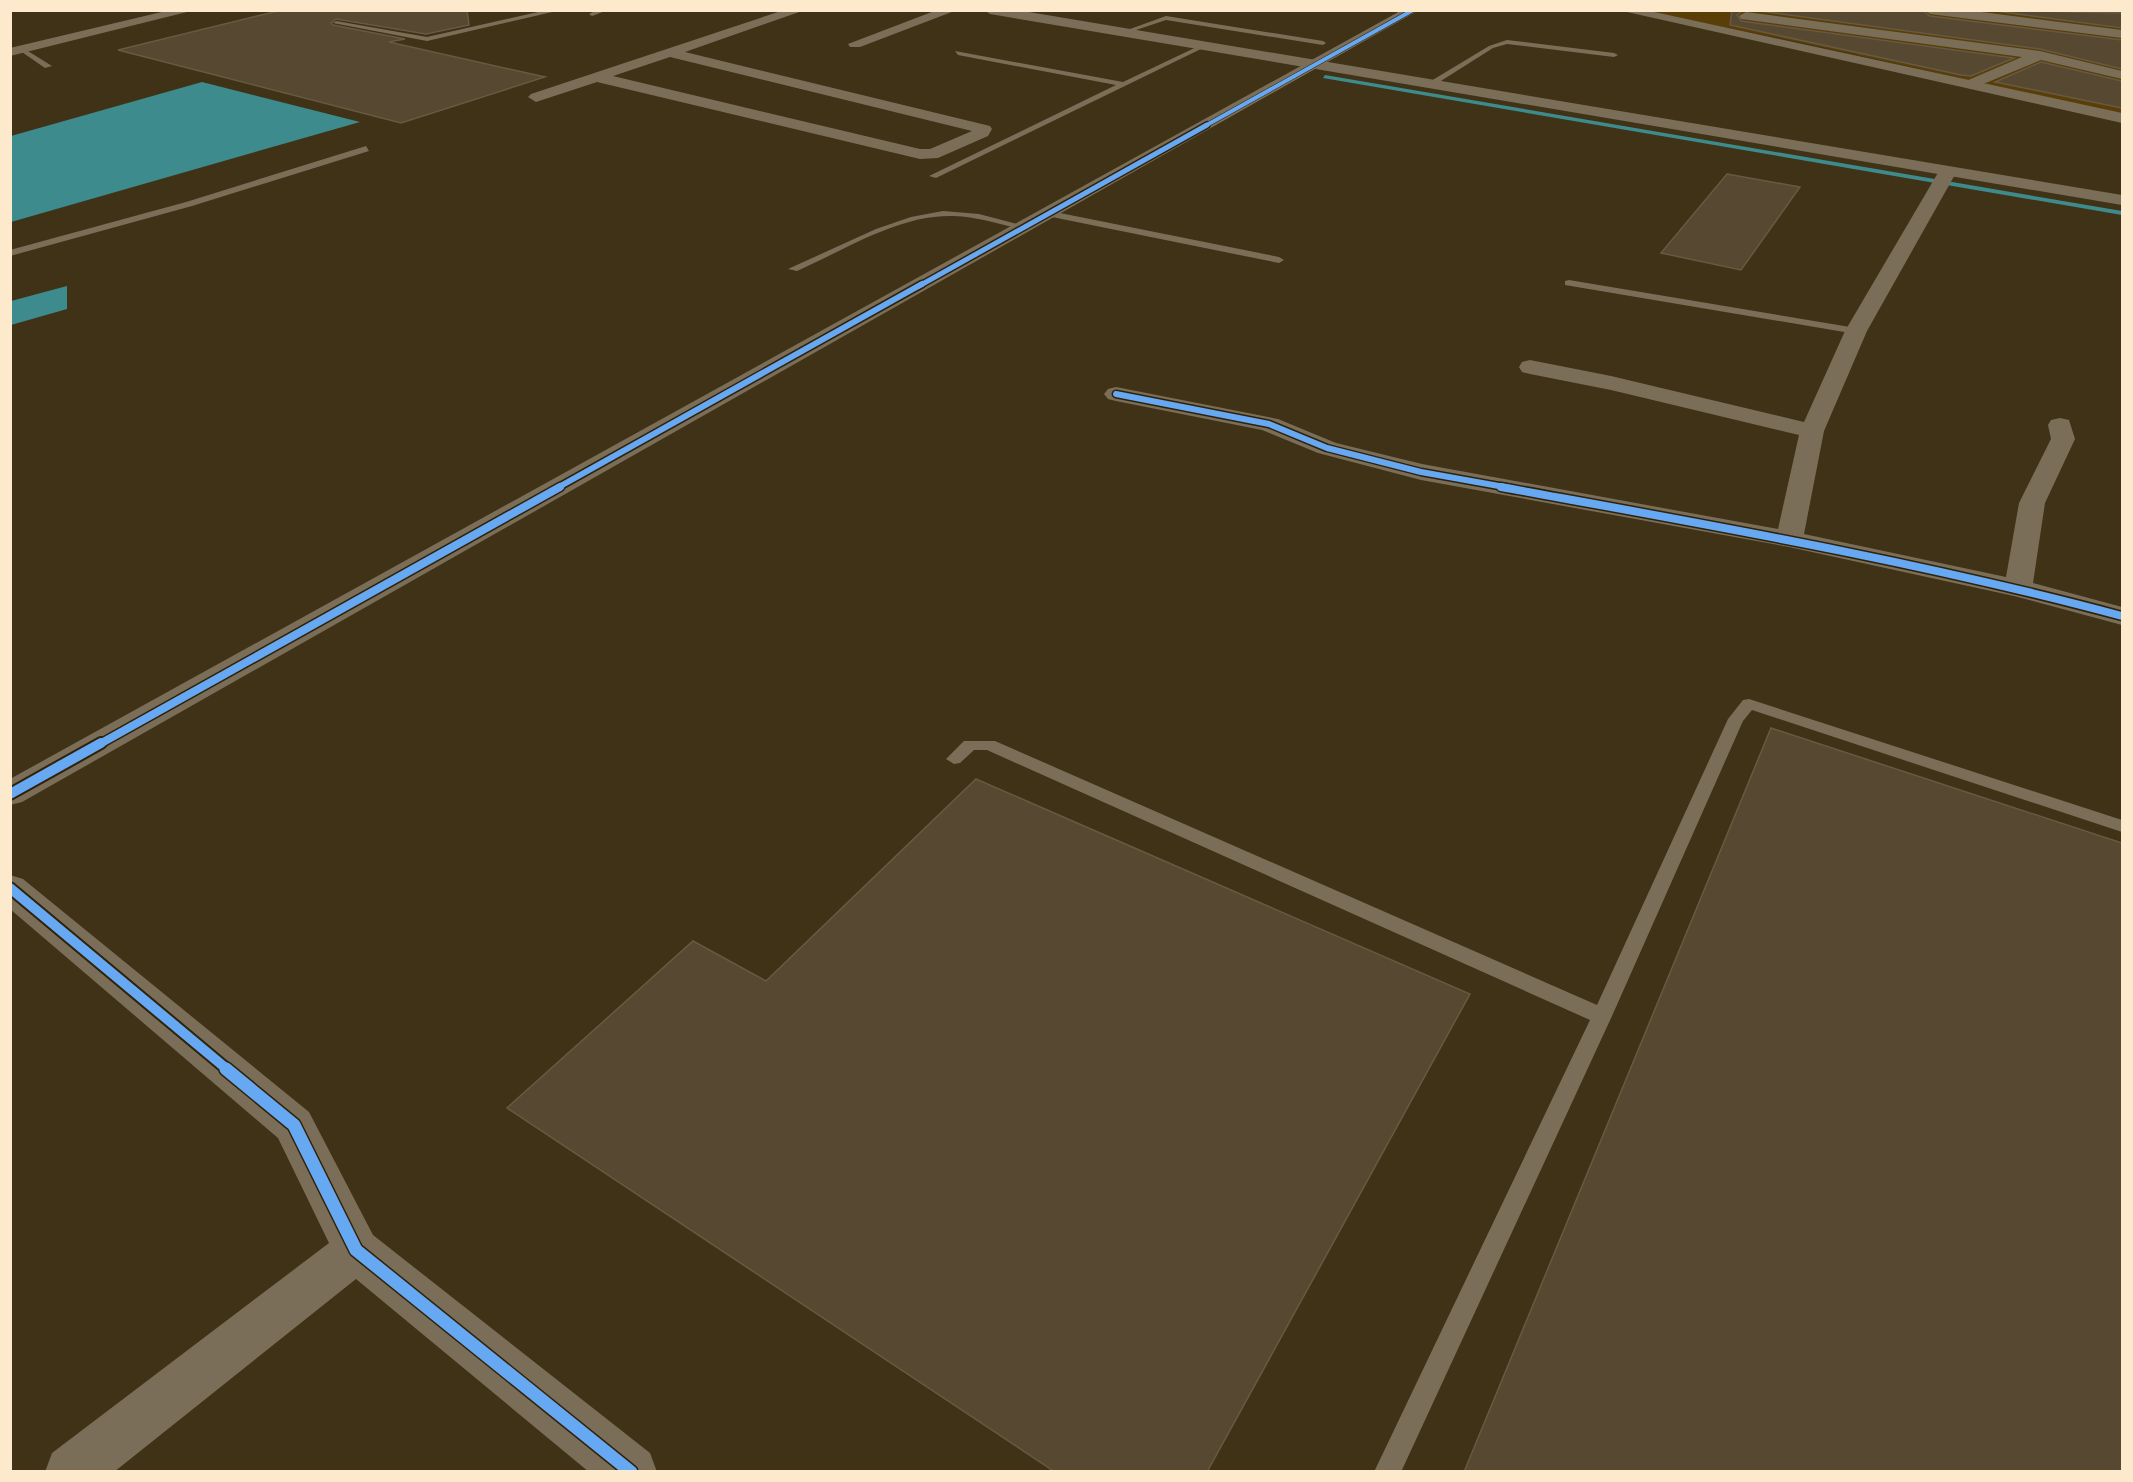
<svg xmlns="http://www.w3.org/2000/svg" width="2133" height="1482" font-family="Figtree,sans-serif">
<style>
.built{fill:#593e07}
.water{fill:#3d8b8c}
.lines{fill:none;stroke-linecap:round;stroke-linejoin:round}
.stream{fill:#3d8b8c;fill-rule:evenodd}
.building{fill:#564831;stroke:#685a42;stroke-width:1.5}
.service{fill:#7b6e58;fill-rule:evenodd}
.minor{fill:#7b6e58;fill-rule:evenodd}
.tertiary{fill:#7b6e58;fill-rule:evenodd}
.secondary{fill:#7b6e58;fill-rule:evenodd}
.cycleway-far5-casing{stroke:#302108;stroke-width:5}
.cycleway-far4-casing{stroke:#302108;stroke-width:8}
.cycleway-far3-casing{stroke:#302108;stroke-width:9}
.cycleway-far2-casing{stroke:#302108;stroke-width:11}
.cycleway-far1-casing{stroke:#302108;stroke-width:14}
.cycleway-casing{stroke:#302108;stroke-width:16}
.cycleway-far5{stroke:#66a8f1;stroke-width:4}
.cycleway-far4{stroke:#66a8f1;stroke-width:5}
.cycleway-far3{stroke:#66a8f1;stroke-width:6}
.cycleway-far2{stroke:#66a8f1;stroke-width:8}
.cycleway-far1{stroke:#66a8f1;stroke-width:10}
.cycleway{stroke:#66a8f1;stroke-width:13}
</style>
<rect width="100%" height="100%" fill="#403216"/>
<!-- built -->
<path class="built" d="M1642 11H2122V114L1798 42Z"/>
<!-- water -->
<path class="water" d="M202 82 360 122 11 222V136Z
M67 286V309L11 325V301Z"/>
<g class="lines">
<!-- stream -->
<path class="stream" d="M1325 75 2122 211V215L1323 78Z"/>
</g>
<!-- building -->
<path class="building" d="M282 10H467L469 25 426 34 336 19 331 23 333 25 405 39 389 42 545 77 401 123 118 50Z
M1732 10H1744L1737 15 1741 21 2014 58 1971 76 1961 75 1730 25Z
M1752 10H1922L1930 16 2122 40V69L2040 49Z
M1988 10 2122 13V28Z
M2041 62 2122 81V108L1995 82Z
M1727 174 1800 187 1741 270 1661 253Z
M1771 728 2122 843V1472H1464Z
M976 779 1470 994 1207 1472H1055L507 1108 693 941 766 981Z"/>
<g class="lines">
<!-- service -->
<path class="service" d="M547 10H561L427 41 333 23 336 21 427 37Z
M597 10H608L592 16 589 14Z
M1166 16 1323 41 1326 43 1323 45 1166 20 1124 34 1119 33Z
M1507 40 1614 53 1618 55 1614 57 1507 44 1493 48 1433 86 1426 84 1489 46Z
M1203 44 1205 47 936 178 929 176 1116 85 958 55 955 51 1123 82Z
M21 47 23 48 52 66 45 68 19 50Z
M366 146 369 151 192 206 10 256V250L186 202Z
M943 211 979 214 1032 228 1027 231C1003 225 979 217 954 216 899 214 845 250 797 271L788 269 876 229 911 217Z
M1050 211 1279 257 1284 260 1279 263 1047 216V212Z
M1569 280 1856 328 1861 331 1856 334 1565 285V281Z
M1749 699 2122 820V832L1752 710 1743 721 1612 1016 1401 1472H1374L1590 1020 987 750H974L960 763 954 764 946 759 964 741H995L1597 1005 1728 719 1743 700Z"/>
<!-- minor -->
<path class="minor" d="M170 10H195L10 56V48Z
M784 10H805L685 52 990 126 992 129 988 136 938 158 920 159 597 82 536 102 528 97 531 94ZM670 57 972 131 930 149H920L613 76Z
M937 10H957L860 47H850L848 44Z
M1402 10H1419L22 802 10 805V779Z
M1924 10H1966L2122 30V38L1930 14Z
M1746 12 2040 51 2122 71V79L2041 60 1971 89 1966 87 1963 84 1966 81 2022 57 1741 19 1739 16Z
M1948 166 1957 171 1867 331 1824 431 1804 534 2006 577 2019 503 2051 439 2048 425 2051 420 2060 418 2069 420 2075 439 2045 503 2033 583 2122 607V625L2014 596 1789 547 1421 480 1318 453 1262 430 1116 401 1108 399 1104 394 1108 389 1116 387 1278 419 1336 443 1422 464 1778 529 1799 435 1611 390 1530 374 1522 372 1519 367 1522 362 1530 360 1611 376 1804 422 1845 331 1939 171Z
M10 875 23 879 309 1112 373 1235 650 1453 657 1472H589L356 1279 114 1472H45L52 1453 329 1243 278 1138 10 909Z"/>
<!-- tertiary -->
<path class="tertiary" d="M1618 10H1645L2122 113V123Z"/>
<!-- secondary -->
<path class="secondary" d="M984 10H1017L2122 195V205L990 14Z"/>
<defs>
<path id="cycleway-far5" d="M1205 126 1413 10"/>
<path id="cycleway-far4" d="M919 286 1207 125"/>
<path id="cycleway-far3" d="M1116 394 1269 424 1327 448 1421 472 1510 488
M557 488 922 284"/>
<path id="cycleway-far2" d="M1501 487C1709 525 1918 561 2122 616
M98 745 560 487"/>
<path id="cycleway-far1" d="M10 794 101 743
M10 888 228 1070"/>
<path id="cycleway" d="M226 1069 294 1125 356 1250 631 1472"/>
</defs>
<!-- cycleway-far5 casing -->
<use href="#cycleway-far5" class="cycleway-far5-casing"/>
<!-- cycleway-far4 casing -->
<use href="#cycleway-far4" class="cycleway-far4-casing"/>
<!-- cycleway-far3 casing -->
<use href="#cycleway-far3" class="cycleway-far3-casing"/>
<!-- cycleway-far2 casing -->
<use href="#cycleway-far2" class="cycleway-far2-casing"/>
<!-- cycleway-far1 casing -->
<use href="#cycleway-far1" class="cycleway-far1-casing"/>
<!-- cycleway casing -->
<use href="#cycleway" class="cycleway-casing"/>
<!-- cycleway-far5 -->
<use href="#cycleway-far5" class="cycleway-far5"/>
<!-- cycleway-far4 -->
<use href="#cycleway-far4" class="cycleway-far4"/>
<!-- cycleway-far3 -->
<use href="#cycleway-far3" class="cycleway-far3"/>
<!-- cycleway-far2 -->
<use href="#cycleway-far2" class="cycleway-far2"/>
<!-- cycleway-far1 -->
<use href="#cycleway-far1" class="cycleway-far1"/>
<!-- cycleway -->
<use href="#cycleway" class="cycleway"/>
</g>
<!-- border -->
<rect width="2133" height="1482" fill="none" stroke="#fde9cb" stroke-width="24"/>
</svg>
